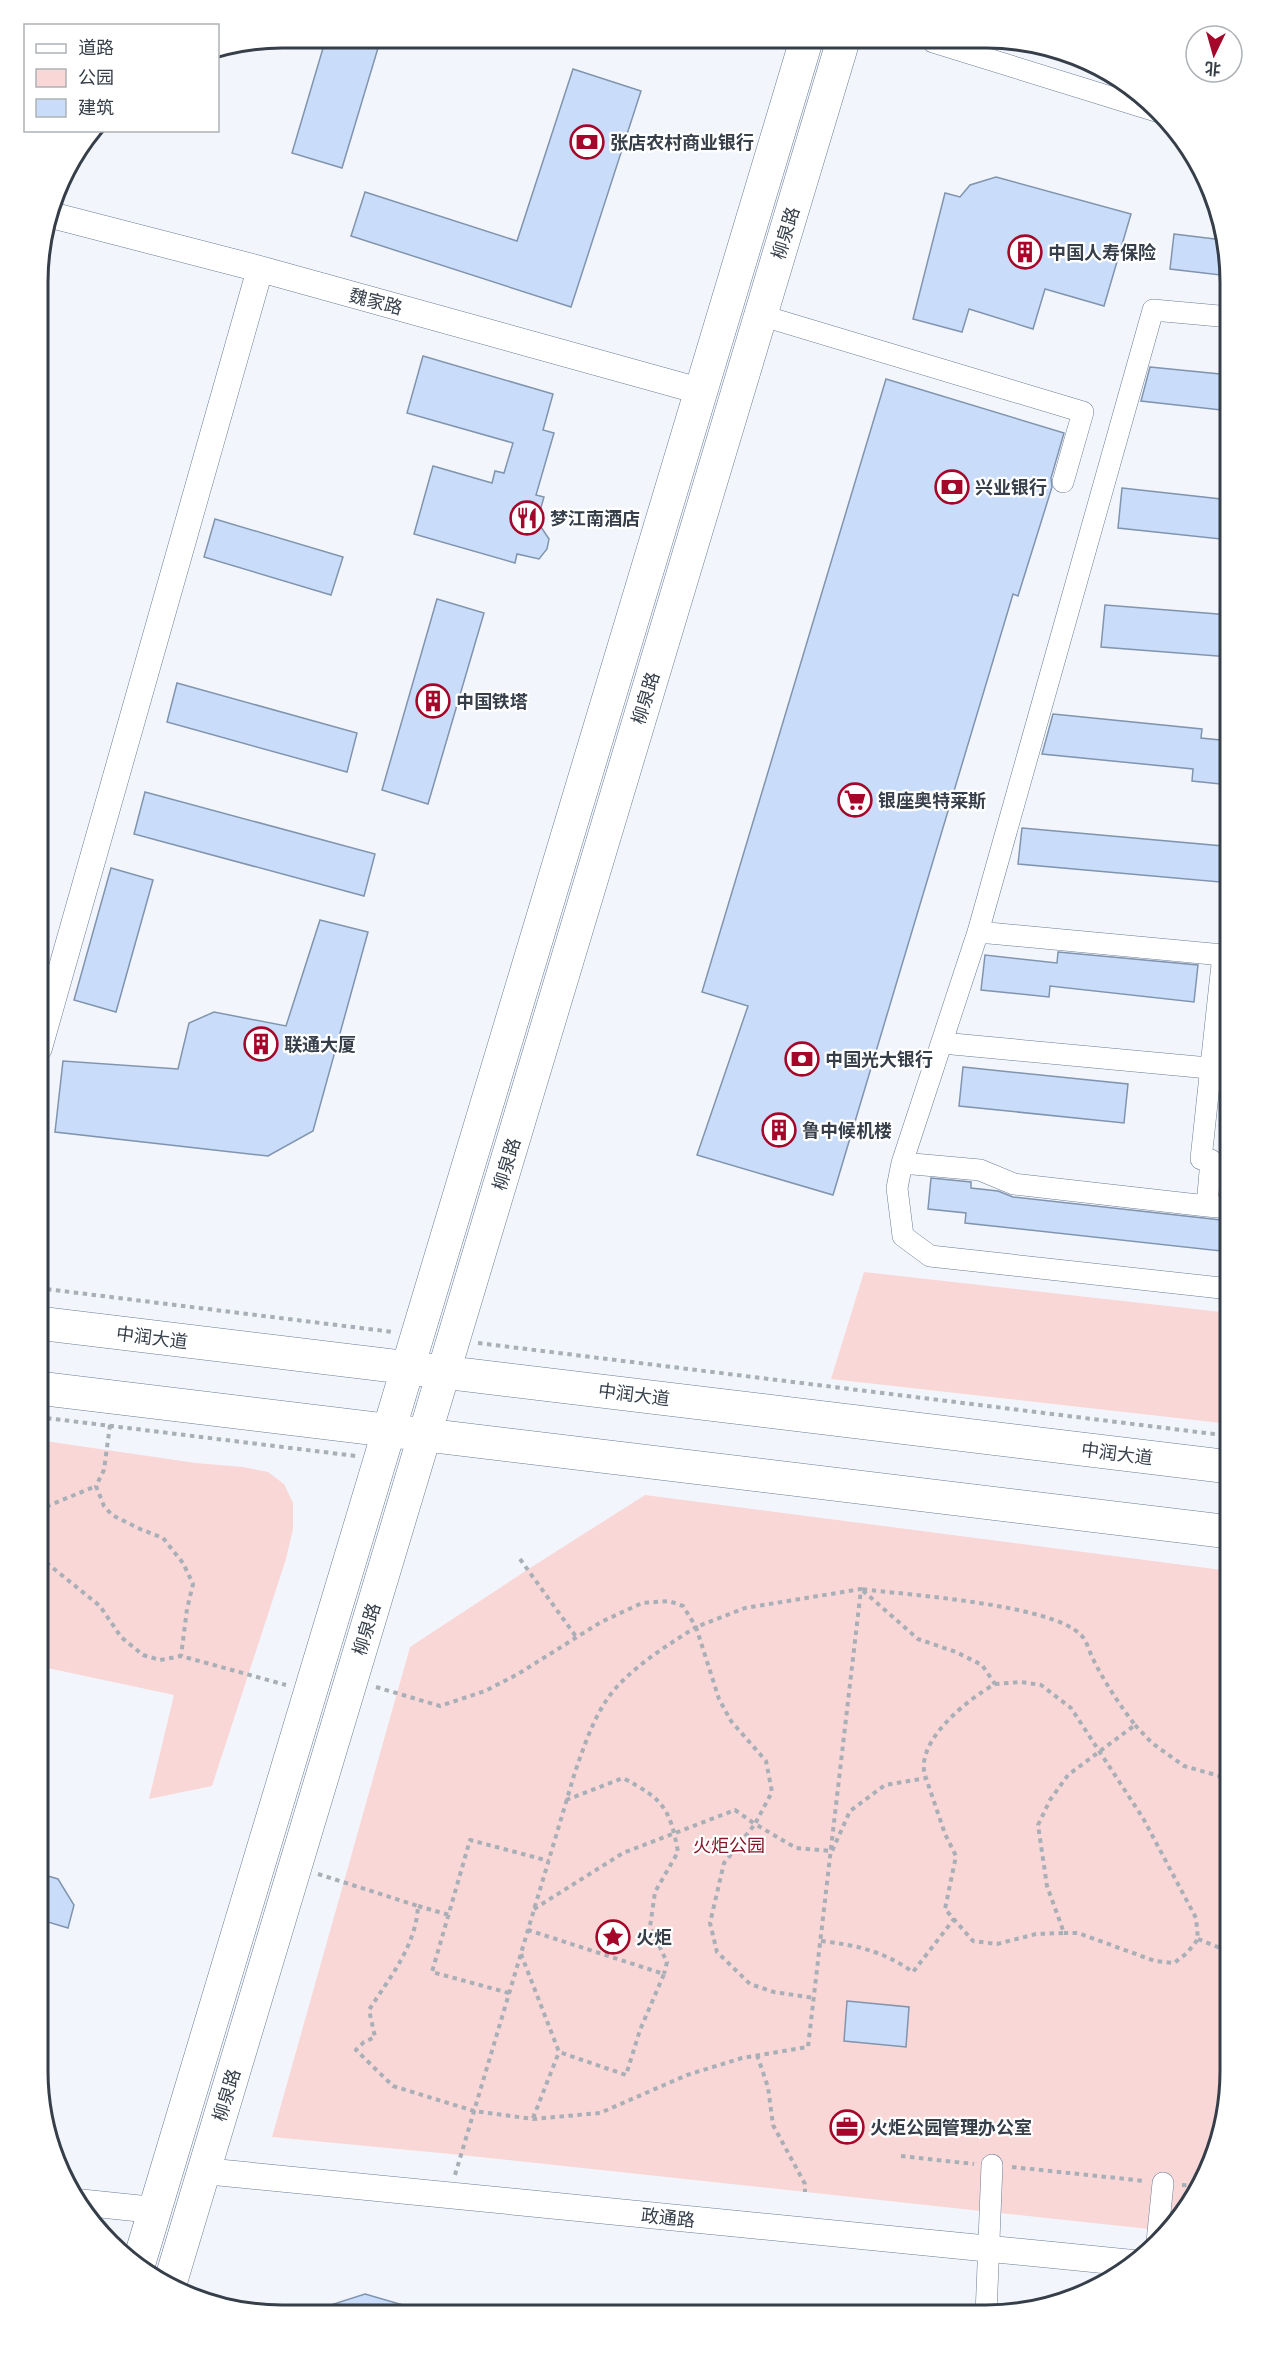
<svg xmlns="http://www.w3.org/2000/svg" width="1268" height="2353" font-family="Commissioner,'Noto Sans SC',sans-serif">
<style>
.green{fill:#f9d7d6}
.building{fill:#c9ddfa;stroke:#8194ae;stroke-width:1.5}
.lines{fill:none;stroke-linecap:round;stroke-linejoin:round}
.minor-casing{stroke:#6a7c96;stroke-width:22}
.tertiary-casing{stroke:#6a7c96;stroke-width:27}
.primary-casing{stroke:#6a7c96;stroke-width:34}
.path{stroke:#a9afb7;stroke-width:4;stroke-dasharray:4.5 4.5;stroke-linecap:butt}
.minor{stroke:#fff;stroke-width:21}
.tertiary{stroke:#fff;stroke-width:26}
.primary{stroke:#fff;stroke-width:33}
.labels{text-anchor:middle;dominant-baseline:central;stroke-width:4.5;stroke-linejoin:round;paint-order:stroke}
.poi-label{font-size:18px;font-weight:bold;fill:#353e49;stroke:#fff;text-anchor:start}
.street-label{font-size:18px;fill:#353e49;stroke:#fff}
.park-label{font-size:18px;fill:#851928;stroke:#fff}
.rim{fill:none;stroke:#353e49;stroke-width:3}
</style>
<rect width="100%" height="100%" fill="#f2f6fc"/>
<!-- green -->
<path class="green" d="M864 1272 1230 1313V1424L831 1379Z
M38 1440 196 1463 243 1467 268 1472 284 1484 293 1503V1529L286 1559 212 1786 149 1799 174 1695 38 1666Z
M645 1495 1230 1571V2087L1212 2164 1180 2220 1168 2231 461 2155 272 2137 410 1647 530 1568Z"/>
<!-- building -->
<path class="building" d="M326 38H381L342 168 292 153Z
M573 69 641 91 571 307 351 236 365 192 517 241Z
M996 177 1131 214 1104 306 1045 289 1033 329 969 309 962 332 913 319 945 193 960 197 970 185Z
M1174 234 1223 240 1229 276 1170 269Z
M423 356 553 394 543 430 554 433 536 495 544 497 537 521 549 539 547 549 539 559 517 554 515 563 414 534 433 466 492 483 495 471 504 473 513 443 407 413Z
M1150 367 1230 375V411L1141 401Z
M886 379 1064 433 1051 478 1052 487 1018 596 1013 594 833 1195 697 1155 748 1006 702 992Z
M1122 488 1230 500V540L1118 528Z
M215 519 343 557 331 595 204 557Z
M437 599 484 613 428 804 382 790Z
M1105 605 1230 615V657L1101 647Z
M177 683 357 733 347 772 167 722Z
M1053 714 1202 729 1201 738 1230 741V785L1192 781 1193 769 1042 754Z
M145 792 375 854 364 896 134 834Z
M1022 828 1223 846 1220 882 1018 864Z
M111 868 153 880 116 1012 74 1000Z
M320 920 368 932 313 1131 268 1156 55 1132 63 1061 178 1069 189 1023 214 1012 286 1026Z
M1058 952 1198 965 1194 1002 1050 986 1049 997 981 990 985 955 1057 963Z
M963 1067 1128 1084 1124 1123 959 1106Z
M931 1178 971 1182V1188L998 1191 1013 1197 1230 1221V1252L965 1223 966 1213 928 1209Z
M38 1873 58 1879 74 1905 68 1928 38 1919Z
M847 2001 909 2007 906 2047 844 2041Z
M365 2294 417 2309V2314H315V2310Z"/>
<g class="lines">
<defs>
<path id="minor" d="M933 42 1159 112
M760 315 1083 412 1063 482
M978 932 1223 955
M942 1043 1230 1070
M902 1163 980 1170 1014 1184 1207 1206
M1230 1208 1207 1206 1211 1160 1201 1159 1223 955 1230 956
M1230 1289 930 1256 903 1236 897 1188 902 1163 978 932 1153 310 1230 317
M1157 2242 1163 2183
M986 2315 992 2165"/>
<path id="tertiary" d="M51 215 260 269 700 391
M39 1048 260 269
M204 2171 1133 2263
M77 2202 154 2210"/>
<path id="primary" d="M38 1323 1230 1467
M38 1388 1230 1532
M138 2266 806 41
M169 2287 843 41"/>
</defs>
<!-- minor casing -->
<use href="#minor" class="minor-casing"/>
<!-- tertiary casing -->
<use href="#tertiary" class="tertiary-casing"/>
<!-- primary casing -->
<use href="#primary" class="primary-casing"/>
<!-- path -->
<path class="path" d="M38 1288 393 1332
M478 1343 1230 1436
M38 1417 356 1456
M110 1425 104 1470 96 1486 104 1506 112 1515 140 1529 163 1538 183 1563 193 1584 187 1609 181 1656
M38 1510 96 1486
M38 1547 43 1560 100 1606 121 1637 143 1655 160 1660 181 1656 286 1685
M520 1559 577 1638
M995 1684 1021 1682 1041 1685 1071 1708 1143 1818 1196 1918 1198 1939 1187 1953 1174 1963 1155 1961 1078 1933H1064
M376 1687 440 1706 485 1691 518 1674 601 1622 642 1603 669 1601 683 1606 696 1627C668 1645 638 1663 615 1689 595 1712 585 1744 575 1772L455 2175
M1135 1725 1152 1743 1184 1766 1230 1779
M566 1800 623 1778C663 1799 670 1808 678 1852L655 1892 650 1927 667 1962 664 1974
M318 1874 418 1906C416 1946 390 1977 369 2010L375 2037 364 2042 356 2050 393 2086 474 2111 533 2119 600 2113 687 2075 742 2058 808 2047 861 1589 745 1608 696 1627 719 1699 731 1721 766 1761 772 1792 755 1824 796 1848 832 1851 850 1811 885 1785 926 1778 945 1834 956 1856 945 1909 973 1941 997 1944 1036 1934 1064 1933 1047 1886 1038 1825 1050 1800 1068 1775 1135 1725C1119 1704 1105 1683 1093 1659 1089 1651 1087 1641 1081 1635 1051 1604 907 1595 861 1589L918 1639 956 1652 982 1665 995 1684C968 1699 912 1743 926 1778
M418 1906 449 1915
M534 1909 623 1853 735 1810 755 1824 724 1863 710 1923 717 1952 750 1984 774 1992 814 1998
M1198 1939 1230 1952
M821 1941C856 1945 883 1951 913 1972L954 1919
M521 1954 559 2052 626 2075 640 2030 664 1974 528 1930
M509 1993 432 1972 470 1840 549 1861
M757 2055 768 2087 773 2125 805 2184V2192
M533 2118 559 2052
M901 2156 974 2164
M1012 2167 1145 2181
M1182 2185 1199 2186"/>
<!-- minor -->
<use href="#minor" class="minor"/>
<!-- tertiary -->
<use href="#tertiary" class="tertiary"/>
<!-- primary -->
<use href="#primary" class="primary"/>
</g>
<!-- icons -->
<defs>
<symbol id="bank-ring" viewBox="-11 -11 22 22"><circle r="9.5" fill="#fff" stroke="#a4072a" stroke-width="1.5"/><path d="M-6-4H6V4H-6ZM0-2.3a2.3 2.3 0 1 0 0 4.6a2.3 2.3 0 1 0 0-4.6Z" fill="#a4072a"/></symbol>
<symbol id="building-ring" viewBox="-11 -11 22 22"><circle r="9.5" fill="#fff" stroke="#a4072a" stroke-width="1.5"/><path d="M-4-6H4V6H1V3H-1V6H-4ZM-2.5-4.3h1.7v1.8h-1.7ZM.8-4.3h1.7v1.8H.8ZM-2.5-1h1.7V.8h-1.7ZM.8-1h1.7V.8H.8Z" fill="#a4072a"/></symbol>
<symbol id="restaurant-ring" viewBox="-11 -11 22 22"><circle r="9.5" fill="#fff" stroke="#a4072a" stroke-width="1.5"/><path d="M-5-6h1v4h1v-4h1v4h1v-4h1v5L-1.5 .5V6h-2V.5L-5-1ZM5-6V6H3V1.5H1.5Q1.5-4 5-6Z" fill="#a4072a"/></symbol>
<symbol id="supermarket-ring" viewBox="-11 -11 22 22"><circle r="9.5" fill="#fff" stroke="#a4072a" stroke-width="1.5"/><path d="M-6-5.5h2.5l.6 2H6L4.5 2H-2.5L-4.4-4H-6ZM-1.5 3.2a1.3 1.3 0 1 0 .1 0ZM3 3.2a1.3 1.3 0 1 0 .1 0Z" fill="#a4072a"/></symbol>
<symbol id="sight-ring" viewBox="-11 -11 22 22"><circle r="9.5" fill="#fff" stroke="#a4072a" stroke-width="1.5"/><path d="M0-6L1.8-2.2L6-1.7L2.9 1.2L3.7 5.4L0 3.3L-3.7 5.4L-2.9 1.2L-6-1.7L-1.8-2.2Z" fill="#a4072a"/></symbol>
<symbol id="office-ring" viewBox="-11 -11 22 22"><circle r="9.5" fill="#fff" stroke="#a4072a" stroke-width="1.5"/><path d="M-6-3h4V-5.5h4V-3h4V5H-6ZM-1-4.5V-3h2v-1.5ZM-6 0V1H6V0Z" fill="#a4072a"/></symbol>
</defs>
<g fill-rule="evenodd">
<use href="#bank-ring" x="568" y="123" width="38" height="38"/>
<use href="#building-ring" x="1006" y="233" width="38" height="38"/>
<use href="#bank-ring" x="933" y="468" width="38" height="38"/>
<use href="#restaurant-ring" x="508" y="499" width="38" height="38"/>
<use href="#building-ring" x="414" y="682" width="38" height="38"/>
<use href="#supermarket-ring" x="836" y="781" width="38" height="38"/>
<use href="#building-ring" x="242" y="1025" width="38" height="38"/>
<use href="#bank-ring" x="783" y="1040" width="38" height="38"/>
<use href="#building-ring" x="760" y="1111" width="38" height="38"/>
<use href="#sight-ring" x="594" y="1918" width="38" height="38"/>
<use href="#office-ring" x="828" y="2108" width="38" height="38"/>
</g>
<g class="labels">
<!-- poi labels -->
<g class="poi-label">
<text x="610" y="142">张店农村商业银行</text>
<text x="1048" y="252">中国人寿保险</text>
<text x="975" y="487">兴业银行</text>
<text x="550" y="518">梦江南酒店</text>
<text x="456" y="701">中国铁塔</text>
<text x="878" y="800">银座奥特莱斯</text>
<text x="284" y="1044">联通大厦</text>
<text x="825" y="1059">中国光大银行</text>
<text x="802" y="1130">鲁中候机楼</text>
<text x="636" y="1937">火炬</text>
<text x="870" y="2127">火炬公园管理办公室</text>
</g>
<!-- street labels -->
<g class="street-label">
<text transform="translate(785 233) rotate(-73)">柳泉路</text>
<text transform="translate(376 301) rotate(15)">魏家路</text>
<text transform="translate(645 698) rotate(-73)">柳泉路</text>
<text transform="translate(506 1164) rotate(-73)">柳泉路</text>
<text transform="translate(152 1337) rotate(7)">中润大道</text>
<text transform="translate(634 1394) rotate(7)">中润大道</text>
<text transform="translate(1117 1453) rotate(7)">中润大道</text>
<text transform="translate(366 1629) rotate(-73)">柳泉路</text>
<text transform="translate(226 2095) rotate(-73)">柳泉路</text>
<text transform="translate(668 2217) rotate(6)">政通路</text>
</g>
<!-- park labels -->
<g class="park-label">
<text x="729" y="1845">火炬公园</text>
</g>
</g>
<!-- crop -->
<path d="M0 0H1268V2353H0ZM282 48H986A234 234 0 0 1 1220 282V2071A234 234 0 0 1 986 2305H282A234 234 0 0 1 48 2071V282A234 234 0 0 1 282 48Z" fill="#fff" fill-rule="evenodd"/>
<path class="rim" d="M282 48H986A234 234 0 0 1 1220 282V2071A234 234 0 0 1 986 2305H282A234 234 0 0 1 48 2071V282A234 234 0 0 1 282 48Z"/>
<!-- legend -->
<rect x="24" y="24" width="195" height="108" fill="#ffffff" stroke="#aeb2b6" stroke-width="1.5"/>
<rect x="36" y="44" width="30" height="9" fill="#ffffff" stroke="#aeb2b6" stroke-width="1.5"/>
<text x="78" y="54" font-size="18" fill="#353e49">道路</text>
<rect x="36" y="69" width="30" height="18" fill="#f9d7d6" stroke="#aeb2b6" stroke-width="1.5"/>
<text x="78" y="84" font-size="18" fill="#353e49">公园</text>
<rect x="36" y="99" width="30" height="18" fill="#c9ddfa" stroke="#aeb2b6" stroke-width="1.5"/>
<text x="78" y="114" font-size="18" fill="#353e49">建筑</text>
<!-- north arrow -->
<g transform="translate(1214 54) rotate(185)"><circle r="28" fill="#ffffff" stroke="#aeb2b6" stroke-width="1.5"/>
<path d="M0-4.5L10 22L0 15L-10 22Z" fill="#a4072a"/>
<text y="-9" font-size="16" font-weight="bold" text-anchor="middle" fill="#353e49">北</text>
</g>
</svg>
